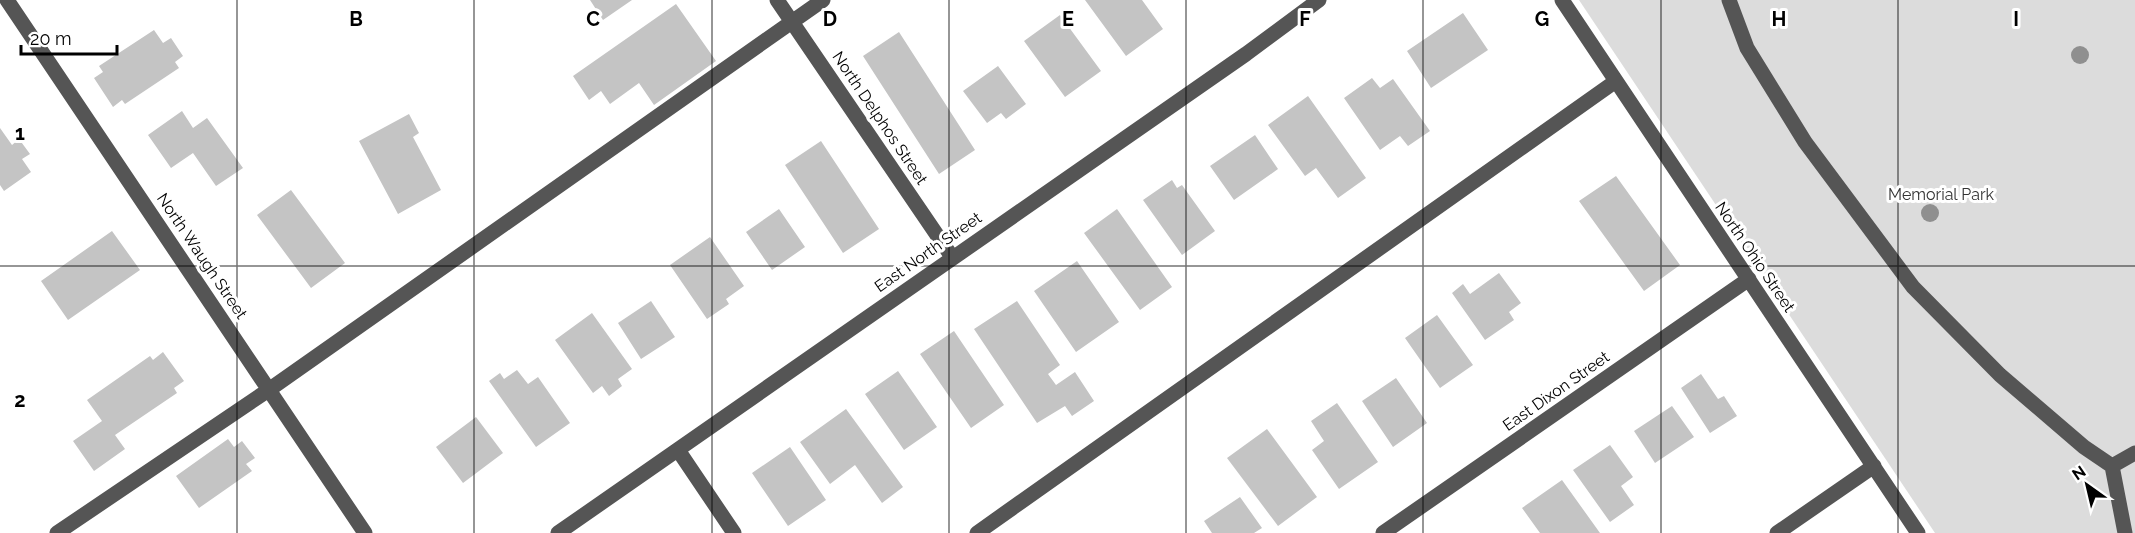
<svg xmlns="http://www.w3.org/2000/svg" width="2135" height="533" font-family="Raleway,sans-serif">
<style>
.green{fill:#dcdcdc}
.building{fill:#c4c4c4}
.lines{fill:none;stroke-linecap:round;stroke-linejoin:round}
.minor{stroke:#555;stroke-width:15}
.tree{fill:#8f8f8f}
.grid{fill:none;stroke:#000;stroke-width:1.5;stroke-opacity:0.55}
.labels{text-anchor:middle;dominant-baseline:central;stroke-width:6;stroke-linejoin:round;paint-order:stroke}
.street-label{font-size:16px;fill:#000;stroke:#fff}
.park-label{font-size:16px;fill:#333;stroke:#fff}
.grid-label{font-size:20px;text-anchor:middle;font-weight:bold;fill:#000;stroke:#fff;stroke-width:6;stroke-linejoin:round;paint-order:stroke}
</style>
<rect width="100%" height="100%" fill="#fff"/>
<!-- green -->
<path class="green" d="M1579 0H2135V533H1935Z"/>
<!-- building -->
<path class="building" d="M590 0H632L603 20Z
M1085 0H1142L1163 29 1126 56Z
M676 4 716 61 654 105 639 83 610 104 601 91 589 100 573 76Z
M1463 13 1488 50 1431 88 1407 51Z
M1060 15 1101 71 1065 97 1024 41Z
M154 30 163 43 171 38 183 56 175 62 179 68 125 104 122 100 113 107 94 78 103 72 99 66Z
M899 32 975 150 939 174 863 56Z
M998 66 1026 104 1006 119 1001 113 987 123 963 91Z
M1372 78 1380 88 1393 79 1430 131 1408 146 1400 136 1380 150 1344 98Z
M1308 96 1366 178 1338 198 1316 168 1305 176 1268 125Z
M182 111 193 128 207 118 243 168 216 186 193 153 171 168 148 135Z
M409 114 419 133 413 137 441 190 398 214 359 141Z
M0 128 12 145 19 139 30 154 22 159 31 172 4 191 0 185Z
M1255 135 1278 169 1234 200 1210 166Z
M821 141 879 229 843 253 785 165Z
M1616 176 1680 265 1644 291 1579 201Z
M1172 180 1177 188 1182 185 1215 231 1182 255 1143 200Z
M291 190 345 263 311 288 257 215Z
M779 209 805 247 772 270 746 232Z
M1117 209 1172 287 1140 310 1084 233Z
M112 231 140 270 68 320 41 281Z
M710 237 744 286 726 299 729 304 707 319 670 265Z
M1077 261 1119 322 1076 352 1034 291Z
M1499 273 1521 303 1509 312 1514 320 1485 340 1452 293 1463 284 1470 294Z
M651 301 675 337 641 359 618 323Z
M1017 301 1060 365 1048 374 1056 385 1075 372 1094 401 1072 416 1065 406 1037 423 974 329Z
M592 313 632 369 618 379 622 386 609 396 602 386 593 393 555 340Z
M1437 315 1473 365 1440 388 1405 338Z
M954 331 1004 405 971 428 920 354Z
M163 352 184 381 174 388 177 393 115 435 125 449 94 471 73 441 102 421 87 400 150 356 153 360Z
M517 370 528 384 538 377 570 423 536 447 489 381 500 373 504 379Z
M898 371 937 427 904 450 865 394Z
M1701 374 1718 399 1724 396 1737 416 1710 433 1681 388Z
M1396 378 1427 423 1393 447 1362 401Z
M1337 403 1378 462 1339 489 1312 450 1324 441 1311 421Z
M1672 406 1694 437 1655 463 1634 431Z
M846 409 903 487 882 503 855 465 830 484 800 442Z
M476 417 503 453 463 483 436 447Z
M1267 429 1317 497 1278 526 1227 458Z
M228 439 234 447 242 441 255 458 246 464 252 471 199 508 176 476Z
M1610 445 1633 477 1621 486 1634 505 1610 522 1573 470Z
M790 447 826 500 788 526 752 473Z
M1562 480 1600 533H1540L1522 508Z
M1240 497 1262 528 1254 533H1212L1204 521Z"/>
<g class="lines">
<!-- minor -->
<path class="minor" d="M7 0 365 533
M777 0 952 257
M1562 0 1918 533
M1729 0 1747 48 1805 142 1913 287 2000 375 2084 447 2112 466 2125 533
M678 450 734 533
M2112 466 2135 453
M57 533 270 389 823 0
M558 533 1246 54 1319 0
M977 533 1616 81
M1383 533 1749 279
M1777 533 1874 466"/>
</g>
<!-- trees -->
<g class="tree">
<circle cx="2080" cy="55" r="9"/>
<circle cx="1930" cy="213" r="9"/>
</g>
<!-- grid -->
<path class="grid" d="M237 0V533M474 0V533M712 0V533M949 0V533M1186 0V533M1423 0V533M1661 0V533M1898 0V533M0 266H2135"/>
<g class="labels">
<!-- street labels -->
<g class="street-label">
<text transform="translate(880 118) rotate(56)">North Delphos Street</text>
<text transform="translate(928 252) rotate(-35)">East North Street</text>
<text transform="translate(202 256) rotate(56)">North Waugh Street</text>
<text transform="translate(1755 257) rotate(56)">North Ohio Street</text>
<text transform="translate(1556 391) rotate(-35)">East Dixon Street</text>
</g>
<!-- park labels -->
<g class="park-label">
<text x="1941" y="194">Memorial Park</text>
</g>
</g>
<g class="grid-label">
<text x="356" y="26">B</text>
<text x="593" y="26">C</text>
<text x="830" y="26">D</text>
<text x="1068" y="26">E</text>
<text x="1305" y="26">F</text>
<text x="1542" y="26">G</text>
<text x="1779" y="26">H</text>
<text x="2016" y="26">I</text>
<text x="20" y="140">1</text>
<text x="20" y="407">2</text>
</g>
<!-- north arrow -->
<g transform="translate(2087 485) rotate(326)" stroke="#ffffff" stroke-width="4.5" paint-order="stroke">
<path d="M0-4.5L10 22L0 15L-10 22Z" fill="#000000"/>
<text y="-9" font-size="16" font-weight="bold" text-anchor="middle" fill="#000000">N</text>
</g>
<!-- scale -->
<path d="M21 45v9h96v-9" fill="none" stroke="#000000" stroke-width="3"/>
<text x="30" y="45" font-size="18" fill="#000000" stroke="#ffffff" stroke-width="4.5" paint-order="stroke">20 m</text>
</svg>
